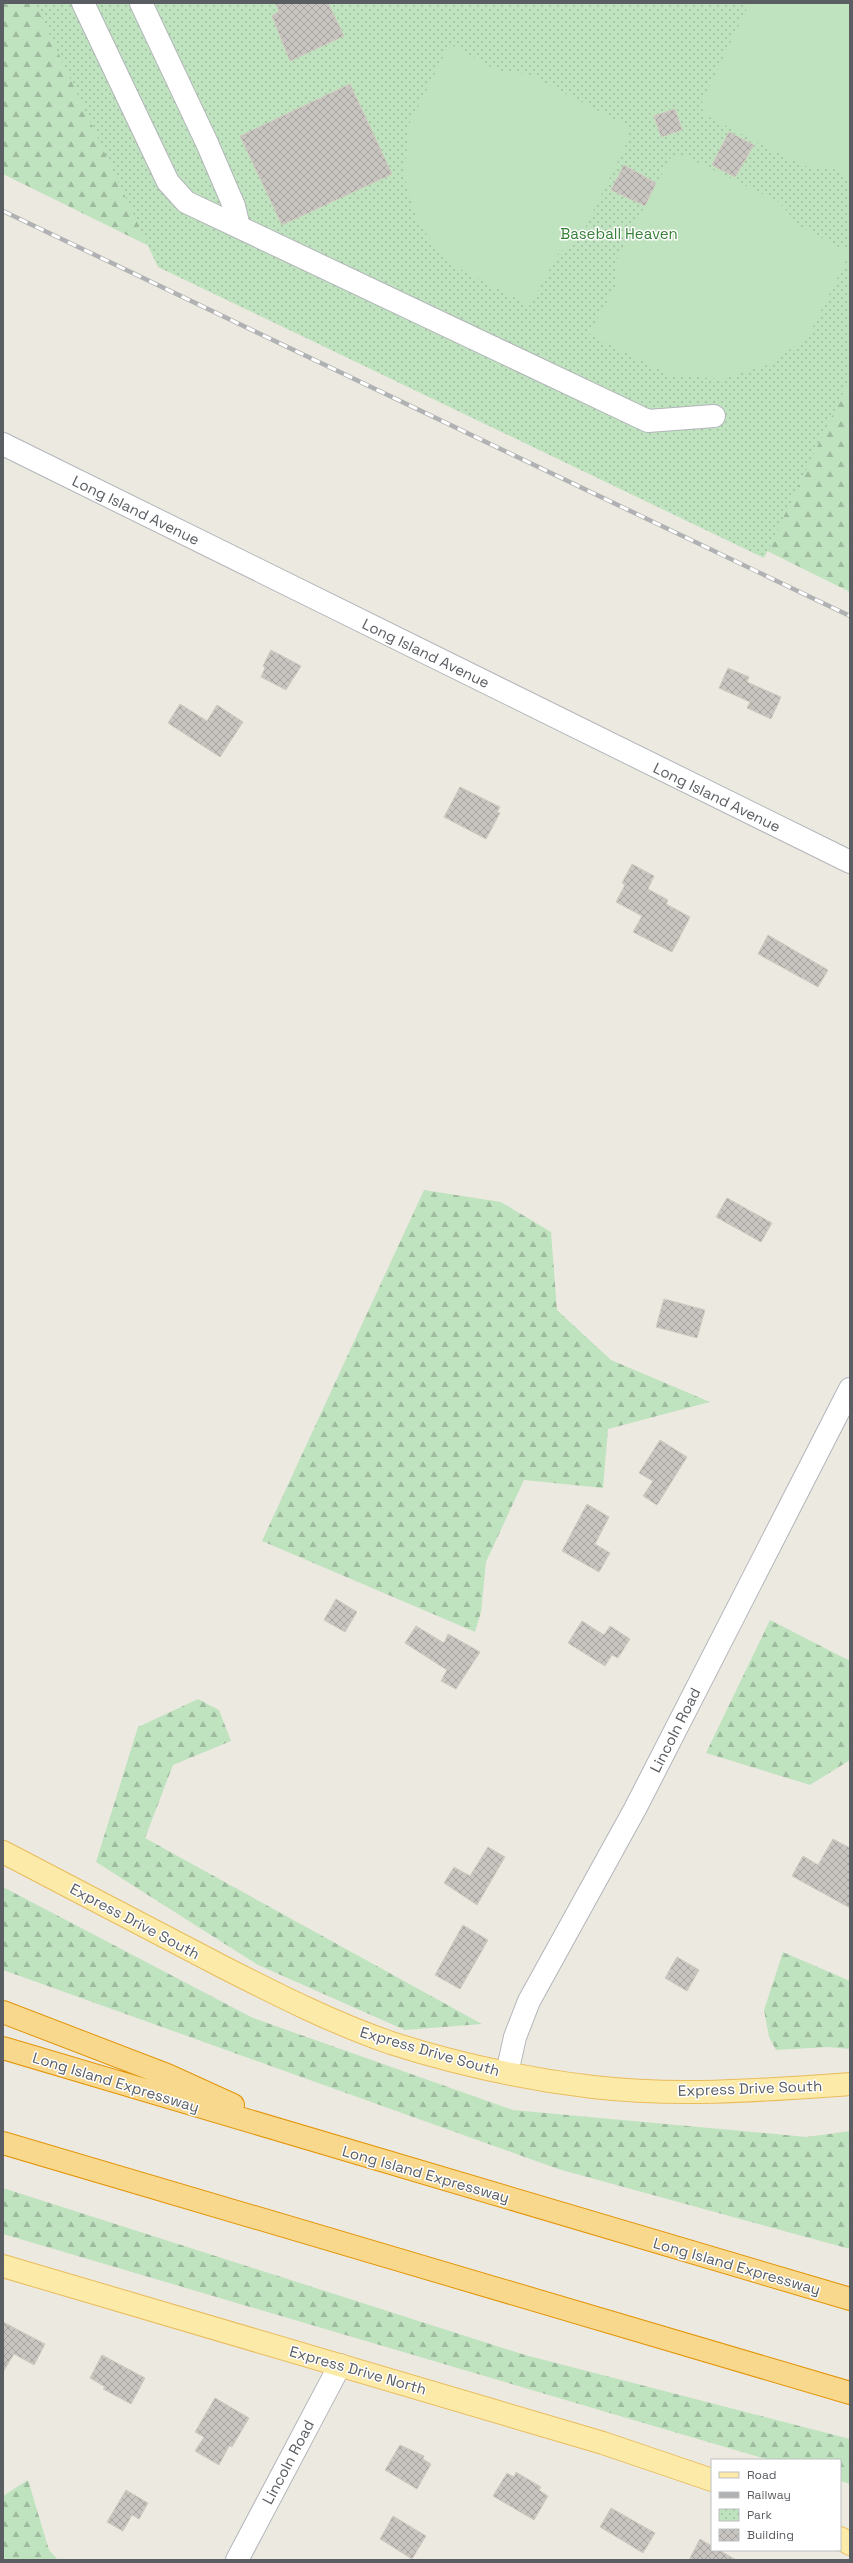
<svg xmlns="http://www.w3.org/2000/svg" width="853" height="2563" font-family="'Space Grotesk',sans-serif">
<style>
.forest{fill:url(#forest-firs)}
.park{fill:url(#park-dots)}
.garden{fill:#c0e3bf}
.building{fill:url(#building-cross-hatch);stroke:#d0cbc0}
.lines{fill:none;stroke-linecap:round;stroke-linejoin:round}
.minor-casing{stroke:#b2b5b9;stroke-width:24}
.major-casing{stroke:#eabc5c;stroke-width:24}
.highway-casing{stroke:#e3950a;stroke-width:24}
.minor{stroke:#fff;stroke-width:22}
.major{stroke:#fbeaa8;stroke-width:22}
.highway{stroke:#f8d88d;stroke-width:22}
.rail-casing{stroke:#b0b1b2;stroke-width:4.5}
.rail{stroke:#fff;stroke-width:3;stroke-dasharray:9;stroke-linecap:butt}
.labels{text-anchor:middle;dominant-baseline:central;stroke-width:3;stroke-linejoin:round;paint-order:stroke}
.park-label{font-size:15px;fill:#388238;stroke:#fff}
.street-label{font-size:15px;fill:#5a5e62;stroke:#fff}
</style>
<defs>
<pattern id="forest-firs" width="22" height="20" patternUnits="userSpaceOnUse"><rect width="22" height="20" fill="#c0e3bf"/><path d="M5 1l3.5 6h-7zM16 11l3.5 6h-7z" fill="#9fbb9f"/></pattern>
<pattern id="park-dots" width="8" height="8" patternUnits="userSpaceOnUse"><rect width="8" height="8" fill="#c0e3bf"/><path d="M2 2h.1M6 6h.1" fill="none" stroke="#9fbb9f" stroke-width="1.8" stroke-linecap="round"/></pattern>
<pattern id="building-cross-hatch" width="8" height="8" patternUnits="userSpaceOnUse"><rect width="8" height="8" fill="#c8c4bf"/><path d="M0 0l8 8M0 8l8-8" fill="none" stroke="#a5a29f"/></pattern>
</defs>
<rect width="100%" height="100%" fill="#ece9e1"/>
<!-- forest -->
<path class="forest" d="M3 3H39L850 298V592L3 174Z
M424 1190 501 1202 551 1232 557 1310 611 1360 710 1402 608 1429 603 1488 524 1480 486 1562 481 1612 475 1632 262 1541Z
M770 1620 850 1661V1760L810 1785 706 1753Z
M198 1699 219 1710 231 1741 173 1765 145 1838 482 2024 405 2030 258 1965 96 1862 138 1727Z
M3 1887 253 2018 513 2110 807 2137 850 2131V2249L558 2169 3 1970Z
M783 1952 850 1981V2049L828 2047 776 2050 769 2037 764 2010Z
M3 2188 525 2355 850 2439V2484L840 2481V2460H769L3 2234Z
M28 2480 49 2550 58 2560H3V2496Z"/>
<!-- park -->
<path class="park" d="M35 3H850V378L764 558 158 267Z"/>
<!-- garden -->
<path class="garden" d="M752 3H850V178L833 169 804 166 703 114 702 102 748 6Z
M450 44 498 71 528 74 628 126 629 139 582 234 558 254 530 306 447 262 418 223 404 176 409 124Z
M683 155 779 202 800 226 850 253 808 337 768 365 722 379 670 375 589 334 616 285 618 256 671 157Z"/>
<!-- building -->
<path class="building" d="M275 3H328L344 36 290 61 272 16 279 11Z
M350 84 392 174 282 225 240 136Z
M675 109 682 130 661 137 654 116Z
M729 132 754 145 735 177 712 165Z
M624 165 656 183 645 206 611 190Z
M271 650 301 666 286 690 261 677 265 668 263 666Z
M728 668 749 677 747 682 781 697 771 719 747 708 750 702 719 688Z
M180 704 207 721 217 705 243 722 220 757 168 723Z
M460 787 500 807 497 812 500 813 486 839 444 817Z
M632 864 654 876 648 889 668 900 666 904 690 917 672 952 633 932 642 916 616 902 625 885 622 883Z
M768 935 828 970 818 987 758 954Z
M727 1198 772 1223 761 1242 716 1217Z
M664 1299 705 1310 697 1338 656 1327Z
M660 1440 687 1457 657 1505 643 1496 653 1481 639 1473Z
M587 1504 609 1517 595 1544 610 1553 599 1572 562 1551Z
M336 1599 357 1612 345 1632 324 1620Z
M582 1621 604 1635 610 1626 630 1639 618 1658 612 1655 605 1666 568 1643Z
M416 1626 444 1643 448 1634 480 1652 456 1689 441 1681 447 1670 405 1643Z
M833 1839 850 1848V1908L792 1876 803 1856 818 1865Z
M488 1847 505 1857 477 1905 444 1883 454 1867 470 1876Z
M463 1925 488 1940 460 1989 435 1975Z
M677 1957 699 1970 687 1991 665 1978Z
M3 2322 45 2344 34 2365 14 2354 3 2372Z
M102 2355 145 2378 131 2404 103 2389 105 2387 90 2378Z
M215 2398 249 2418 232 2447 229 2446 219 2465 195 2451 204 2437 195 2432Z
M400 2445 424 2456 423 2459 431 2464 417 2489 385 2470Z
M516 2472 541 2487 539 2490 548 2496 534 2520 493 2496 507 2473 514 2477Z
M126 2490 148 2503 139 2519 132 2515 123 2531 107 2522Z
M611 2508 655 2533 643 2553 600 2527Z
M393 2516 426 2536 412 2559 380 2539Z
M700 2539 712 2546V2550H719L736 2560H689Z"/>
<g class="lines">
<defs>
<path id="minor" d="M83 3 168 182 186 202 648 421 714 416
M141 3 207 143 234 206 239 227
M3 444 850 862
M507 2073 515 2037 529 2001 635 1809 850 1389
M237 2560 340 2365"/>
<path id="major" d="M3 1852C76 1890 149 1929 223 1967 278 1995 333 2023 391 2043 457 2064 525 2079 593 2087 679 2097 765 2090 850 2084
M3 2266 603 2443 712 2480
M840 2538 850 2544"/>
<path id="highway" d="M3 2012 167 2075 233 2105
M3 2048 850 2299
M3 2143 850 2393"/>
</defs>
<!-- minor casing -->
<use href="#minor" class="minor-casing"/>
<!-- major casing -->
<use href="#major" class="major-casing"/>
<!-- highway casing -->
<use href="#highway" class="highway-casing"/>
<!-- minor -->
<use href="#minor" class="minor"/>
<!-- major -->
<use href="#major" class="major"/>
<!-- highway -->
<use href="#highway" class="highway"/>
<defs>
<path id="rail" d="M3 211 850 616"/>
</defs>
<!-- rail casing -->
<use href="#rail" class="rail-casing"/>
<!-- rail -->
<use href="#rail" class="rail"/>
</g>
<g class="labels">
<!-- park labels -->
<g class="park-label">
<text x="619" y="233">Baseball Heaven</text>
</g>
<!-- street labels -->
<g class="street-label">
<text transform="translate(136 510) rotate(26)">Long Island Avenue</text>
<text transform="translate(426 653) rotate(26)">Long Island Avenue</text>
<text transform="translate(717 797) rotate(26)">Long Island Avenue</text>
<text transform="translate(675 1730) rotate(-63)">Lincoln Road</text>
<text transform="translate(135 1921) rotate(28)">Express Drive South</text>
<text transform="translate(430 2051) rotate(16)">Express Drive South</text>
<text transform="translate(116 2082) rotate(17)">Long Island Expressway</text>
<text transform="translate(750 2088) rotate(-2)">Express Drive South</text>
<text transform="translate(426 2174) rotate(16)">Long Island Expressway</text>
<text transform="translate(737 2266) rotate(16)">Long Island Expressway</text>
<text transform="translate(358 2370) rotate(16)">Express Drive North</text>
<text transform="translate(288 2462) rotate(-62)">Lincoln Road</text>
</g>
</g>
<!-- border -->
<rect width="853" height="2563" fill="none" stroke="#5a5e62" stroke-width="8"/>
<!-- legend -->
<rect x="711" y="2459" width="130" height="92" fill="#ffffff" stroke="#bdbfc0"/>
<rect x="719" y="2472" width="20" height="6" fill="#fbeaa8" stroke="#bdbfc0"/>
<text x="747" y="2479" font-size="12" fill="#5a5e62">Road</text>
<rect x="719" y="2492" width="20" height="6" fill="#b0b1b2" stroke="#bdbfc0"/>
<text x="747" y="2499" font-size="12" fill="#5a5e62">Railway</text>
<rect x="719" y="2509" width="20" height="12" fill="url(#park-dots)" stroke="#bdbfc0"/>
<text x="747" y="2519" font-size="12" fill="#5a5e62">Park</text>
<rect x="719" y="2529" width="20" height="12" fill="url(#building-cross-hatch)" stroke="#bdbfc0"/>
<text x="747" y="2539" font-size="12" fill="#5a5e62">Building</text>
</svg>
